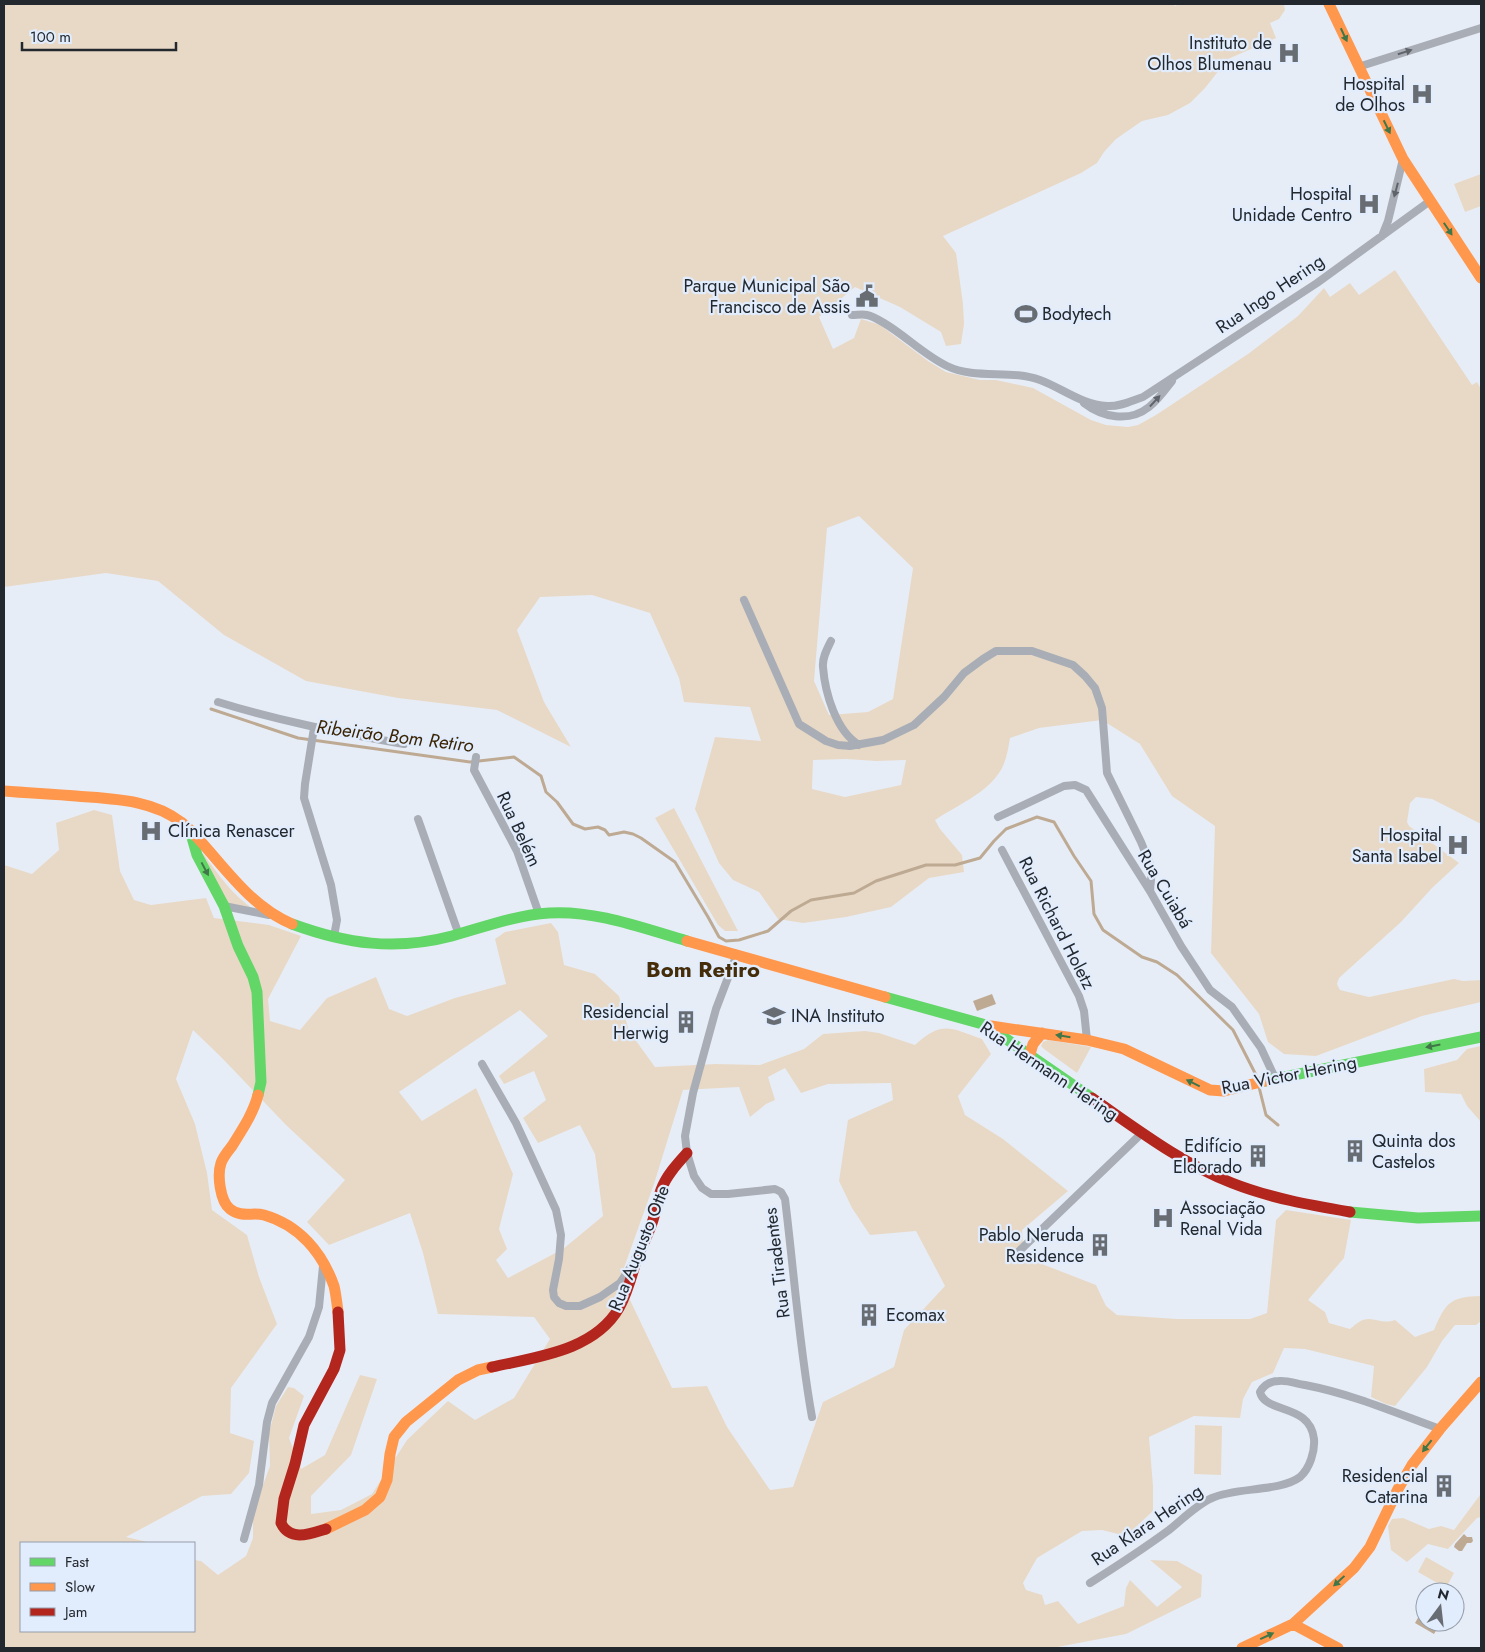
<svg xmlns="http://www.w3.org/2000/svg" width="1485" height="1652" font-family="Jost,sans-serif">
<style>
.green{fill:#e8d9c7;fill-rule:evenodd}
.water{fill:#beaa93}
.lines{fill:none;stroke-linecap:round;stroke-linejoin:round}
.stream{stroke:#beaa93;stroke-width:3}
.street{stroke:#a9aeb6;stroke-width:8}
.fast{stroke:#63d668;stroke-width:11}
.slow{stroke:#ff974d;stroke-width:11}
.jam{stroke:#b3261e;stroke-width:11}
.oneway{fill:#407648}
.oneway2{fill:#5f646b}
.labels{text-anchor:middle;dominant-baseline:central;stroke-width:4.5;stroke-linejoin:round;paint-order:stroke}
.poi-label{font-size:18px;fill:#23282e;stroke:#e1ecfd;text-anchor:end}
.street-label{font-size:18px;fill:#23282e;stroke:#e1ecfd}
.water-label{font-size:19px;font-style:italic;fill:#3c2505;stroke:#e1ecfd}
.district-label{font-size:22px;font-weight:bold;fill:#452d0a;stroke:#e1ecfd}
</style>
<rect width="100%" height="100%" fill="#e7edf7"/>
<!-- green -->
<path class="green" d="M4 4H1173L1175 6 1179 4H1284L1285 10 1279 19 1270 23 1276 38 1228 59 1205 88 1190 103 1168 115 1142 121 1116 139 1104 152 1097 163 1081 173 943 236 956 253 963 304 964 324 961 344 946 346 941 332 900 307 855 287 819 317 833 349 854 338 861 319 880 325 928 361 946 372 980 380H996L1033 388 1091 420 1106 425 1128 427 1138 425 1156 415 1248 354 1298 316 1324 288 1330 297 1350 283 1359 295 1395 270 1472 385 1477 382 1481 389V824L1432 799 1416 797 1410 803 1407 822 1409 826 1459 863 1432 888 1401 922 1339 978 1337 984 1340 990 1369 997 1454 979 1463 981 1481 980V1002L1422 1016 1316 1056 1284 1054 1268 1042 1259 1014 1211 953 1215 826 1172 796 1140 744 1102 720 1039 728 1010 738C1008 750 1006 763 999 773 985 794 956 806 935 820L940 829 962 855 964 872 929 878 891 907 846 917 803 923 778 919 759 892 733 880 719 863 695 809 715 737 761 741 750 707 684 702 679 678 650 613 592 595 540 597 517 630 544 702 571 747 497 710 398 698 306 681 224 635 158 581 106 573 4 587ZM859 516 913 568 893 699 868 712 829 715 814 681 827 528ZM846 759 876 761 906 760 901 785 845 797 812 789 813 760Z
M1481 174V206L1465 212 1454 184Z
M674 808 738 931H725L718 925 655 818Z
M94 810 112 815 120 871 134 900 151 905 206 898 214 918 269 925 301 936 268 999 270 1021 300 1030 327 998 376 977 389 1009 407 1016 455 998 506 984 495 939 505 932 551 923 558 932 564 965 595 974 619 996 629 1031 655 1067 716 1064 760 1065 804 1049 823 1034 865 1031 879 1033 915 1045C942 1020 951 1028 982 1039L991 1054 958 1096 965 1115 1003 1139 1068 1191 1022 1230 1024 1257 1096 1285 1106 1306 1117 1315 1177 1319H1250L1267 1313 1276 1220 1286 1210 1351 1220 1344 1258 1308 1300 1325 1312 1329 1323 1350 1329C1354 1326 1359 1321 1363 1320 1374 1316 1381 1325 1395 1320L1415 1337 1434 1330C1446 1302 1450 1297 1481 1296V1321L1476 1325H1455L1442 1341 1427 1367 1395 1406 1386 1404 1371 1397 1374 1366 1305 1349 1284 1348 1273 1373 1252 1382 1243 1399 1240 1418 1194 1416 1149 1437 1153 1486V1511L1126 1536 1102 1530 1082 1531 1037 1558 1023 1583 1026 1590 1042 1595 1045 1605 1058 1601 1078 1624 1124 1606 1126 1588 1130 1580 1157 1607 1182 1587 1150 1560 1177 1561 1202 1575 1201 1597 1126 1634 1052 1648H4V865L32 874 59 850 56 823ZM520 1010 548 1036 499 1076 504 1084 534 1071 546 1100 523 1118 538 1143 580 1125 595 1154 603 1216 563 1249 508 1278 496 1260 507 1249 499 1229 513 1174 476 1088 422 1121 399 1092ZM193 1030 221 1057 286 1125 345 1180 307 1222 329 1245 410 1213 423 1253 438 1314 534 1317 550 1339 514 1398 475 1420 448 1401 407 1440 372 1494 341 1510 311 1514V1496L351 1455 377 1379 360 1375 325 1455 301 1469 289 1438 304 1396 294 1388 288 1387 276 1406 269 1433 270 1466 259 1496 253 1516V1538L246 1556 218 1575 201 1561 194 1560V1631H21V1543H152L126 1537 202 1496 231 1494 249 1473 254 1441 230 1433 231 1388 277 1324 259 1277 247 1235 212 1210 207 1173 195 1124 176 1079ZM785 1068 801 1093 828 1084 891 1083 893 1100 848 1120 839 1181 852 1208 870 1235 916 1231 945 1286 904 1330 894 1367 823 1402 793 1487 770 1490 727 1427 707 1386 672 1388 620 1279 654 1184 683 1090 739 1087 750 1117 766 1104 775 1100 768 1077Z
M202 852C221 878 232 895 260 914L227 904 212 877Z
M1048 1040 1091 1047 1077 1073 1044 1049 1041 1046 1043 1042Z
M1481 1046V1122L1467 1106 1461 1094 1425 1092 1424 1069 1457 1060 1467 1049Z
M1195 1425 1222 1426 1221 1475 1194 1474Z
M1480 1495H1481V1517L1477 1518 1448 1549 1428 1544 1407 1562 1391 1550 1388 1526 1392 1519 1403 1518 1429 1529 1441 1526 1454 1530Z
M1426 1557 1454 1573 1446 1588 1418 1572Z"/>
<!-- water -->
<path class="water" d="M992 994 996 1004 977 1011 973 1001Z
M1464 1534 1467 1537H1472L1473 1541 1471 1543H1467L1462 1551H1459L1454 1547 1455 1544Z
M1419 1616 1425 1620V1622H1429L1438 1627 1434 1634 1415 1623Z"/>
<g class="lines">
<!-- stream -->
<path class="stream" d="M211 709 298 738 470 762 514 757 541 776 546 792 557 802 573 824 585 829 598 827 605 830 609 835 624 832 633 834 641 838 675 862 708 917 719 937 726 941 739 940 768 931 791 911 811 900 854 893 876 881 926 865H955L980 858 994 841 1006 829 1037 817 1054 822 1074 856 1091 881 1094 914 1103 930 1142 957 1157 962 1177 975 1233 1030 1256 1075 1266 1115 1278 1125"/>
<!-- street -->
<path class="street" d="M1358 67 1481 28
M1382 236 1388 221 1403 159
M852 315C857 315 863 314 867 315 872 316 879 320 884 323 906 336 924 355 947 366 976 380 1010 369 1040 380 1062 388 1082 405 1107 406 1120 407 1131 401 1143 397L1317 283 1430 201
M1084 403C1102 417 1129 423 1149 407 1158 400 1165 390 1172 381
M744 600 799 724 826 741 838 745 850 746 883 740 914 725 944 697 964 673 983 659 996 651H1032L1073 665 1085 676 1095 688 1102 708 1107 773 1141 842 1152 869 1150 891
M831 641C827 649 822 658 823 667 825 693 836 731 859 745
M218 702C279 721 341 733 404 744
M314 728 305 784 304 798 331 885 337 920 334 936
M476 757 474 770 517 851 539 914
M998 817 1064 786 1075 785 1086 790 1150 891 1181 946 1210 990 1232 1007 1261 1048 1275 1078
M418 819 459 935
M1002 850 1079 996 1084 1011 1087 1040
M224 906 269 915
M737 954 716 1009 693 1093 685 1136 687 1153 694 1176 702 1188 711 1194H728L775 1189 781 1192 785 1199C794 1272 799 1345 812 1417
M482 1064 516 1123 556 1210 561 1235 559 1259 553 1290 554 1297 559 1303 566 1306H580L600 1297 620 1283 632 1265
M1013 1257 1142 1133
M244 1539 259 1485 267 1422 272 1403 309 1337 319 1307 323 1266
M1090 1583C1117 1566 1143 1549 1169 1530 1183 1519 1196 1505 1212 1498 1236 1487 1280 1492 1300 1477 1310 1468 1315 1451 1314 1439 1310 1403 1265 1414 1260 1392 1264 1385 1270 1381 1279 1381 1287 1380 1297 1384 1305 1385 1352 1394 1396 1413 1440 1429"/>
<!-- fast -->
<path class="fast" d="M191 834 197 855 224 906 238 946 253 977 257 992 261 1082 258 1095
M292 924C347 944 395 951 452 936 484 927 516 915 549 913 595 910 642 928 687 941
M885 997 986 1025 1092 1098
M1265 1081 1481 1037
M1350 1212 1418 1218 1481 1216"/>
<!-- slow -->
<path class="slow" d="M1329 4 1403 159 1481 278
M4 791C28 793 52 794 76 796 112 799 151 799 181 822 192 830 201 842 210 852 234 880 257 909 292 924
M687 941 885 997
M991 1026 1087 1040 1124 1049 1210 1090 1224 1091 1265 1081
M1030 1054 1033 1044 1042 1033
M258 1095C253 1114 242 1130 232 1146 228 1151 223 1157 221 1163 217 1175 220 1201 230 1209 241 1218 253 1212 264 1215 299 1225 322 1252 334 1286 336 1294 337 1304 338 1312
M326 1529 365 1510 380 1497 387 1480 390 1454 394 1437 406 1422 458 1380 478 1370 492 1367
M1293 1624 1338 1648
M1242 1648 1293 1624 1354 1568 1370 1547 1398 1489 1412 1465 1440 1429 1481 1382"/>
<!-- jam -->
<path class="jam" d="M1092 1098C1137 1129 1181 1163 1232 1183 1270 1198 1310 1205 1350 1212
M492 1367C536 1357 594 1351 619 1308 628 1292 632 1275 637 1258 642 1246 648 1235 652 1223 656 1212 657 1201 661 1190 666 1176 677 1164 687 1153
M326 1529C310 1534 290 1542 281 1523L284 1499 295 1464 304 1425 334 1369 340 1350 338 1312"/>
</g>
<!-- one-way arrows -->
<defs><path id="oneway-solid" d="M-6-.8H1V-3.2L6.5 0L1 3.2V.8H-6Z" transform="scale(1.25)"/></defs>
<g class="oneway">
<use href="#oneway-solid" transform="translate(1344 35) rotate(65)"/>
<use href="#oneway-solid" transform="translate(1387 127) rotate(64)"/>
<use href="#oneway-solid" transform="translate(1448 229) rotate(56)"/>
<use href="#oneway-solid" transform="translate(205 869) rotate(62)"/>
<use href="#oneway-solid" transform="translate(1063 1036) rotate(-171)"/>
<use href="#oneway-solid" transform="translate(1433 1046) rotate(169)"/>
<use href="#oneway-solid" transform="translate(1193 1083) rotate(-154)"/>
<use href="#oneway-solid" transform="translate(1427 1446) rotate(128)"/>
<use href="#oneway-solid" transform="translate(1339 1581) rotate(137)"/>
<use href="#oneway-solid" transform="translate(1267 1636) rotate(-25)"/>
</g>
<g class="oneway2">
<use href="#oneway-solid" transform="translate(1405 52) rotate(-18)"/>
<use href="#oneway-solid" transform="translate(1396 190) rotate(105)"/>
<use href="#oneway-solid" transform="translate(1155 401) rotate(-47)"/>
</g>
<!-- icons -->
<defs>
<symbol id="hospital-bare" viewBox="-9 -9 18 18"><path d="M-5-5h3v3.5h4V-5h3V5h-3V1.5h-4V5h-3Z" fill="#686d74" stroke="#e1ecfd" stroke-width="2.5" paint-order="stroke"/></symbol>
<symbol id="civic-bare" viewBox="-9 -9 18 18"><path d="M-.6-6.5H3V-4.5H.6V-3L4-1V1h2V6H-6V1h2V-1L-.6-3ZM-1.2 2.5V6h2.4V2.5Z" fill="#686d74" stroke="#e1ecfd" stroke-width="2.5" paint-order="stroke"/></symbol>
<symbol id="stadium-bare" viewBox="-9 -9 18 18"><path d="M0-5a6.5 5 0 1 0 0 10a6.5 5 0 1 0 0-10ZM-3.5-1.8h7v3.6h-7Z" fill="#686d74" stroke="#e1ecfd" stroke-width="2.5" paint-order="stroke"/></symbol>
<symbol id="university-bare" viewBox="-9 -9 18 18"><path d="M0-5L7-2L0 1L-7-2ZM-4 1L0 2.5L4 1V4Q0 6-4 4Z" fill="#686d74" stroke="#e1ecfd" stroke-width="2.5" paint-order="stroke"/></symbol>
<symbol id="building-bare" viewBox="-9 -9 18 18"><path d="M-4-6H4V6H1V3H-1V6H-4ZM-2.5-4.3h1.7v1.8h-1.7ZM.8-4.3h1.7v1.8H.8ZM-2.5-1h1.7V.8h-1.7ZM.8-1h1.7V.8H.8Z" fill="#686d74" stroke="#e1ecfd" stroke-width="2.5" paint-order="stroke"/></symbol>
</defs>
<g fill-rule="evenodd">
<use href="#hospital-bare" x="1273" y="37" width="32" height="32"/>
<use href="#hospital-bare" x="1406" y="78" width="32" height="32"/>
<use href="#hospital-bare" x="1353" y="188" width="32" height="32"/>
<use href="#civic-bare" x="851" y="280" width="32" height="32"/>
<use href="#stadium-bare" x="1010" y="298" width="32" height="32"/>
<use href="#hospital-bare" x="135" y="815" width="32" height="32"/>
<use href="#hospital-bare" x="1442" y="829" width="32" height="32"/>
<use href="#university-bare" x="758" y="1000" width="32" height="32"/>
<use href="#building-bare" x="670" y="1006" width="32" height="32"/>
<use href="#building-bare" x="1339" y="1135" width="32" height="32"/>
<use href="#building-bare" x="1242" y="1140" width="32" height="32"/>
<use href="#hospital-bare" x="1147" y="1202" width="32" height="32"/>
<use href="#building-bare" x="1084" y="1229" width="32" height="32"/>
<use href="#building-bare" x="853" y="1299" width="32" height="32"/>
<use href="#building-bare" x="1428" y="1470" width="32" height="32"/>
</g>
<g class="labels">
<!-- poi labels -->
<g class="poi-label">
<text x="1272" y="43">Instituto de<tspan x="1272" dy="21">Olhos Blumenau</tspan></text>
<text x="1405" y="84">Hospital<tspan x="1405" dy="21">de Olhos</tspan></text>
<text x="1352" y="194">Hospital<tspan x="1352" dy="21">Unidade Centro</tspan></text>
<text x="850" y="286">Parque Municipal São<tspan x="850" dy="21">Francisco de Assis</tspan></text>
<text x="1042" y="314" text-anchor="start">Bodytech</text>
<text x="168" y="831" text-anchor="start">Clínica Renascer</text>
<text x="1442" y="835">Hospital<tspan x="1442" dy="21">Santa Isabel</tspan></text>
<text x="669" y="1012">Residencial<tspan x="669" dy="21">Herwig</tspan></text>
<text x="791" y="1016" text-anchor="start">INA Instituto</text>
<text x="1372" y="1141" text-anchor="start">Quinta dos<tspan x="1372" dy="21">Castelos</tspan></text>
<text x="1242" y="1146">Edifício<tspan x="1242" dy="21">Eldorado</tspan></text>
<text x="1180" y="1208" text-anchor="start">Associação<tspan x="1180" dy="21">Renal Vida</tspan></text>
<text x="1084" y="1235">Pablo Neruda<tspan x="1084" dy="21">Residence</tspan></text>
<text x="886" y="1315" text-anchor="start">Ecomax</text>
<text x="1428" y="1476">Residencial<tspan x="1428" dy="21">Catarina</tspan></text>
</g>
<!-- street labels -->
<g class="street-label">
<text transform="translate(1270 294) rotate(-34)">Rua Ingo Hering</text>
<text transform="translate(519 829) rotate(65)">Rua Belém</text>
<text transform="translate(1165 889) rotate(59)">Rua Cuiabá</text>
<text transform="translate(1057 923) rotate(63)">Rua Richard Holetz</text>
<text transform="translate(1049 1071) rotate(34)">Rua Hermann Hering</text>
<text transform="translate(1289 1075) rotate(-11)">Rua Victor Hering</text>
<text transform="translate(639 1248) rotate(-68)">Rua Augusto Otte</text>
<text transform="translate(777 1263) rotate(-97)">Rua Tiradentes</text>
<text transform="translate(1147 1525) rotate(-34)">Rua Klara Hering</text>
</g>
<!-- water labels -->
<g class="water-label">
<text transform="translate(395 736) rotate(7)">Ribeirão Bom Retiro</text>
</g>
<!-- district labels -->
<g class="district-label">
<text x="703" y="969">Bom Retiro</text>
</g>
</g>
<!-- border -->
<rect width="1485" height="1652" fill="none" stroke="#23282e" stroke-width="10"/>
<!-- legend -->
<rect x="20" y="1542" width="175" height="90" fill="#e1ecfd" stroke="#959eaa"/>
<rect x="30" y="1558" width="25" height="8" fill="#63d668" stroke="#959eaa"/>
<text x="65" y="1567" font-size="15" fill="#23282e">Fast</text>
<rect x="30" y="1583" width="25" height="8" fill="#ff974d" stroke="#959eaa"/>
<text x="65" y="1592" font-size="15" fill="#23282e">Slow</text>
<rect x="30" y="1608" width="25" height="8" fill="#b3261e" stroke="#959eaa"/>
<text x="65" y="1617" font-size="15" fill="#23282e">Jam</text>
<!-- north arrow -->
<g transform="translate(1440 1607) rotate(15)"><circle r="24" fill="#e1ecfd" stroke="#959eaa"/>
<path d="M0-4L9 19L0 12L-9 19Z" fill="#686d74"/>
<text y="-8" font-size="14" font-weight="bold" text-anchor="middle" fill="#23282e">N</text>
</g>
<!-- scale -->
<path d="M22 42v8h154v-8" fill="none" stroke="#23282e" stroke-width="2.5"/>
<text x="30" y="42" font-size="15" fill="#23282e" stroke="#e1ecfd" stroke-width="4" paint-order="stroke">100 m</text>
</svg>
